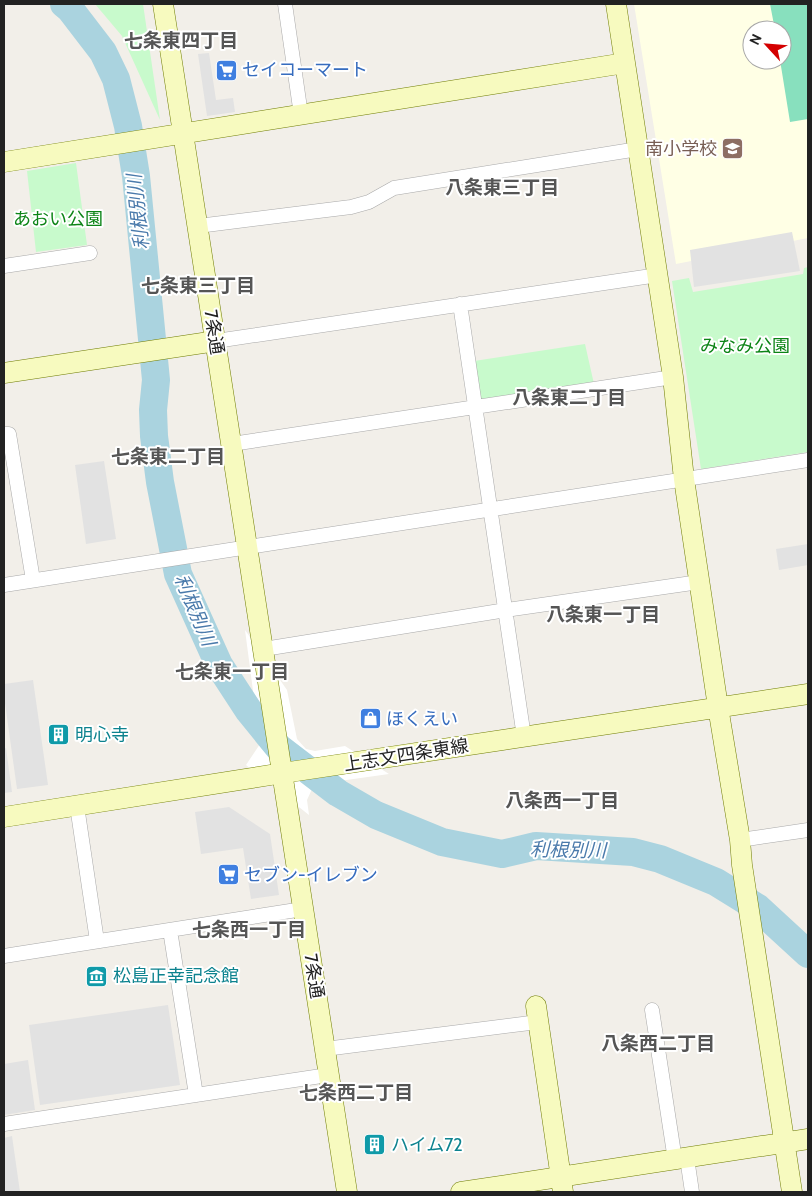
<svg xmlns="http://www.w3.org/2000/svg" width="812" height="1196" font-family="Cabin,'Noto Sans JP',sans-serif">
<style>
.education{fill:#ffffe5;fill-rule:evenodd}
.park{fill:#c8facc}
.pitch{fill:#88e0be}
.parking{fill:#e2e2e2}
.pier{fill:#fff}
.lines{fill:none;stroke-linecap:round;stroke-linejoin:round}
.river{stroke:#aad3df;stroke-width:28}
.street-casing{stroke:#a9a9a9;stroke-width:15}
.secondary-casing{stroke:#707d05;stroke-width:21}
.street{stroke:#fff;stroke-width:14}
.secondary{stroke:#f7fabf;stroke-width:20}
.labels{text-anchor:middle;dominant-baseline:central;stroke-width:4;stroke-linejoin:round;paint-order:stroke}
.shop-label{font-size:18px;fill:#366cbe;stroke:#fff;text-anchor:start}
.education-label{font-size:18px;fill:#785e54;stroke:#fff;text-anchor:end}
.park-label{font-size:18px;fill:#0c8416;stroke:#fff}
.street-label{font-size:18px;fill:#222;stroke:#fff}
.culture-label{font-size:18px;fill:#0d838f;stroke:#fff;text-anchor:start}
.neighbourhood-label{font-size:19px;font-weight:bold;fill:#555;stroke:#fff}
.water-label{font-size:19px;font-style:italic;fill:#4a7aab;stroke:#fff}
</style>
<rect width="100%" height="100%" fill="#f2efe9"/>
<!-- education -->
<path class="education" d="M634 4H808V238L676 264ZM752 30H782V60H752Z"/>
<!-- park -->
<path class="park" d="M95 4H143L160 120 122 36Z
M76 163 87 245 36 252 27 171Z
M808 267V452L701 469 672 281 689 278 693 292 803 274 804 268Z
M585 344 594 384 480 404 474 361Z"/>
<!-- pitch -->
<path class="pitch" d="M770 4H808V119L790 122 780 60H782V30H775Z"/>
<!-- parking -->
<path class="parking" d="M209 53 216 100 233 98 235 112 207 116 198 54Z
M792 232 800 271 694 287 690 250Z
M104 461 116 539 86 544 75 465Z
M808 544V565L779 570 776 549Z
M33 680 48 785 17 789 4 696V684Z
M6 748 12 792 4 793V749Z
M229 807 270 834 279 895 251 899 243 848 201 854 195 812Z
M168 1005 180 1085 40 1105 29 1025Z
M28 1060 35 1110 4 1115V1064Z
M12 1136 20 1192H4V1138Z"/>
<!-- pier -->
<path class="pier" d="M245 630 287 690 297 739 306 749 315 751 345 746 389 774 318 784 312 789 307 800 309 815 246 765 260 744Z"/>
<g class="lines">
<!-- river -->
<path class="river" d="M64 4 70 9 103 52 116 79 128 126 136 176 156 380 153 410 154 436 160 482 178 574 219 665 249 711 279 748 338 793 376 815 442 842 502 854 536 846 633 852 660 859 716 882 758 908 808 954"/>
<defs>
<path id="street" d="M285 4 301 115
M198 226 351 207 369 202 394 188 638 149
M4 266 90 253
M460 304 524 737
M216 341 658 275
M4 434H9L33 580
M232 444 673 377
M4 585 808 460
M264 649 506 610 699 582
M77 806 97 941
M740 840 808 830
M170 930 196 1095
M4 956 303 909
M652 1010 675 1160
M325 1049 538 1022
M4 1124 328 1075
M687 1158 692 1192"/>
<path id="secondary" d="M163 4 347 1192
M616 4 673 377 684 479 718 707 740 840 742 865 792 1192
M4 162 625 63
M4 373 216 341
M4 817 283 773 808 694
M536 1006 563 1192
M461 1192 808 1139"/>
</defs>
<!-- street casing -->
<use href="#street" class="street-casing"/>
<!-- secondary casing -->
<use href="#secondary" class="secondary-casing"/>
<!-- street -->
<use href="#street" class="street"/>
<!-- secondary -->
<use href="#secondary" class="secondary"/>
</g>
<!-- icons -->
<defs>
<symbol id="supermarket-square" viewBox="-11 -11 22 22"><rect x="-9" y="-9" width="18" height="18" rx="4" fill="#3f7fe0" stroke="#fff"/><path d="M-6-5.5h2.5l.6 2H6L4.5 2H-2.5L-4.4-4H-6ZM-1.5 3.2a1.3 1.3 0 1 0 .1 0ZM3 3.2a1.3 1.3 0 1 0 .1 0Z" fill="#fff"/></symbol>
<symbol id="school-square" viewBox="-11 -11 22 22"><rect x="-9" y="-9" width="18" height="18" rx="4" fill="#8d6e63" stroke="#fff"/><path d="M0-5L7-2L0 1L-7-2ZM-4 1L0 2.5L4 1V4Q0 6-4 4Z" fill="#fff"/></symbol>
<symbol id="shop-square" viewBox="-11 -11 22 22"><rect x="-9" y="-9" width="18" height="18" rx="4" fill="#3f7fe0" stroke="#fff"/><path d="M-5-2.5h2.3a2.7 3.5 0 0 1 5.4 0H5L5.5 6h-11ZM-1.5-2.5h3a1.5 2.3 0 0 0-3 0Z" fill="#fff"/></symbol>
<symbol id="building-square" viewBox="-11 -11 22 22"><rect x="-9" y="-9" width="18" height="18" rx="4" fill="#0f9aa8" stroke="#fff"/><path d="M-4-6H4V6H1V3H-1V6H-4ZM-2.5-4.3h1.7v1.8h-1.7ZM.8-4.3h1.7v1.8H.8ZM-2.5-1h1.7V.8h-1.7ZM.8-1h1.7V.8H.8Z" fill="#fff"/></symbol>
<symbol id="museum-square" viewBox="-11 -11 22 22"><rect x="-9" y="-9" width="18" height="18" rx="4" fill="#0f9aa8" stroke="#fff"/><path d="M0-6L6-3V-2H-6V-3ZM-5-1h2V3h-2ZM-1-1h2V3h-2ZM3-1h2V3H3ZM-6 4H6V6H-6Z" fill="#fff"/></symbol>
</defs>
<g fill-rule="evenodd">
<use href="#supermarket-square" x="214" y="58" width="25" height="25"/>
<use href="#school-square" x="720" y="136" width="25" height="25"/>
<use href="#shop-square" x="358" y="706" width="25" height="25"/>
<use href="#building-square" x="46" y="722" width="25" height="25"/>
<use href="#supermarket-square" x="216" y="862" width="25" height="25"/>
<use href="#museum-square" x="84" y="964" width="25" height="25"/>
<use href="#building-square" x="362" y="1132" width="25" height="25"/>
</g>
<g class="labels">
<!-- shop labels -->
<g class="shop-label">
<text x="242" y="70">セイコーマート</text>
<text x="386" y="719">ほくえい</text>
<text x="244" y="875">セブン-イレブン</text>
</g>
<!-- education labels -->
<g class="education-label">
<text x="717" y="149">南小学校</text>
</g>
<!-- park labels -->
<g class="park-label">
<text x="58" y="219">あおい公園</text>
<text x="745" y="346">みなみ公園</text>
</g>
<!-- street labels -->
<g class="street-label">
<text transform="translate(214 332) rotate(81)">7条通</text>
<text transform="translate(406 755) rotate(-9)">上志文四条東線</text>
<text transform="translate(314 976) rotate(81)">7条通</text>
</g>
<!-- culture labels -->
<g class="culture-label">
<text x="75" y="735">明心寺</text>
<text x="113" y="976">松島正幸記念館</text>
<text x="391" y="1145">ハイム72</text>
</g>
<!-- neighbourhood labels -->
<g class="neighbourhood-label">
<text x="181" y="40">七条東四丁目</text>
<text x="502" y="187">八条東三丁目</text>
<text x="198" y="285">七条東三丁目</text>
<text x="569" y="397">八条東二丁目</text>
<text x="168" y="456">七条東二丁目</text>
<text x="603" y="614">八条東一丁目</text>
<text x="232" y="671">七条東一丁目</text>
<text x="562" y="800">八条西一丁目</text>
<text x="249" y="929">七条西一丁目</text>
<text x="658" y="1043">八条西二丁目</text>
<text x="356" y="1092">七条西二丁目</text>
</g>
<!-- water labels -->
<g class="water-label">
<text transform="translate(138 212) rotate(-96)">利根別川</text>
<text transform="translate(195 610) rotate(67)">利根別川</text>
<text transform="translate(568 850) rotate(1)">利根別川</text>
</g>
</g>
<!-- border -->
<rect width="812" height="1196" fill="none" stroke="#222222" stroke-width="10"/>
<!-- north arrow -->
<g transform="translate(767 45) rotate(296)"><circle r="24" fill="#ffffff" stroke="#a7a7a7"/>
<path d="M0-4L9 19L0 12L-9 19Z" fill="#d40000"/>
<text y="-8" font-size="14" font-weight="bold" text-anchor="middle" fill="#222222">N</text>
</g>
</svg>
